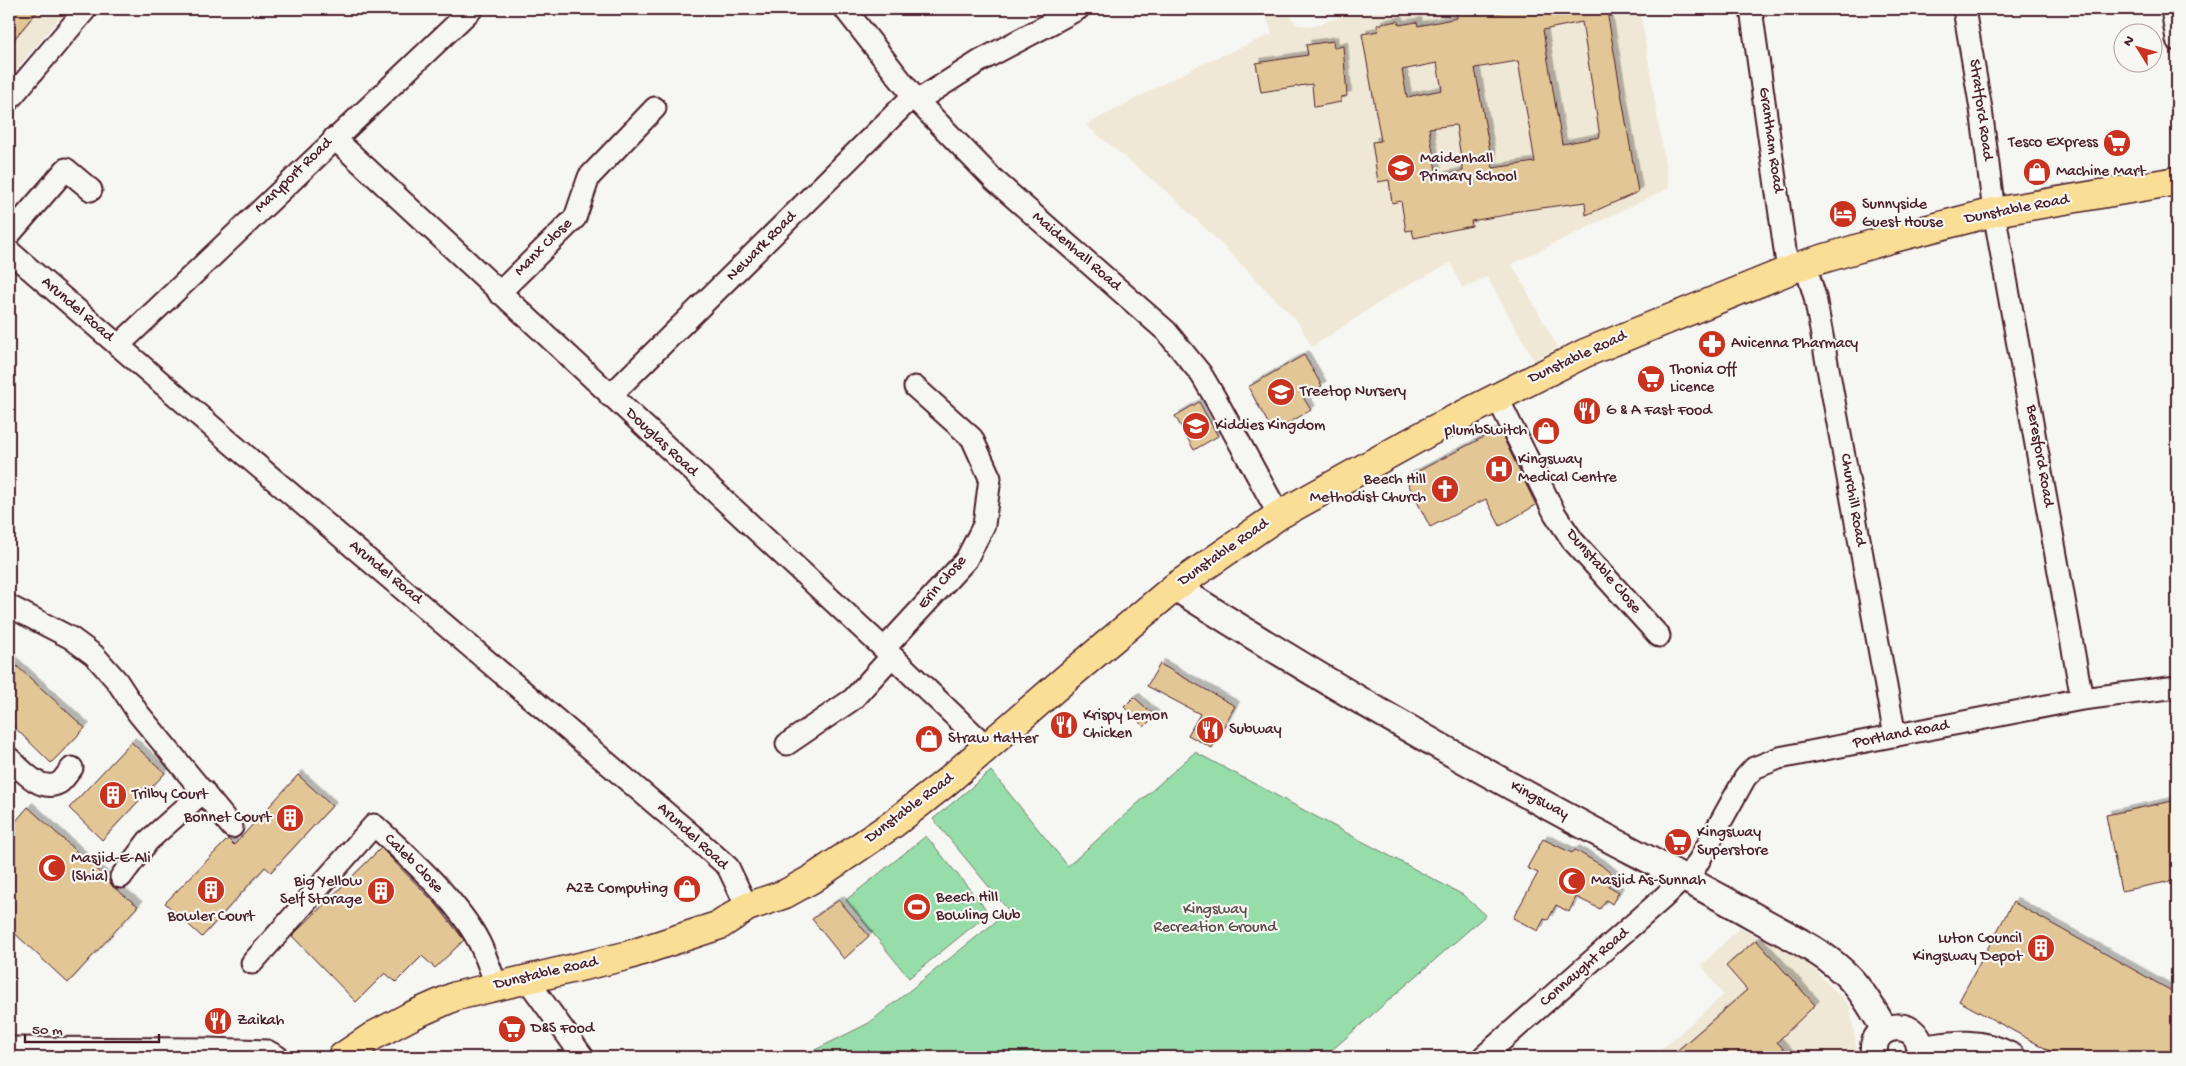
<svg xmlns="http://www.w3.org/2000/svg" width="2186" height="1066" font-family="'Gochi Hand',sans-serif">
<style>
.built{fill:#f0e8d6}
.green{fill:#97ddaa;stroke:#707e6a}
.building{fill:#e2c696;stroke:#4a1f2b;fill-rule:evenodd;filter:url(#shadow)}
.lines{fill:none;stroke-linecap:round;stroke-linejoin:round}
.minor-casing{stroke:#4a1f2b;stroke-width:25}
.tertiary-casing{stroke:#4a1f2b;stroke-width:30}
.primary-casing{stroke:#4a1f2b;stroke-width:31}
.minor{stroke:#f6f6f2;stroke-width:21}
.tertiary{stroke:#f6f6f2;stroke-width:26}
.primary{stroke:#fbde96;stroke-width:28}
.labels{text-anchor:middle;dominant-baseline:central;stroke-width:4.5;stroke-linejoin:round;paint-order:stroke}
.street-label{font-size:16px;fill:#4a1f2b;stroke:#f6f6f2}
.poi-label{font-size:16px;fill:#4a1f2b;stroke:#f6f6f2;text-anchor:start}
.park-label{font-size:16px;fill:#5d4e4b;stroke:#f6f6f2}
</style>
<defs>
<filter id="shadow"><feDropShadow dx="4.5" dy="-4.5" stdDeviation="0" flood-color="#0004"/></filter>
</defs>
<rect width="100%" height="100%" fill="#f6f6f2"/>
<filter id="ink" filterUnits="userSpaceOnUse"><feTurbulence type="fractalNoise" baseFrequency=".02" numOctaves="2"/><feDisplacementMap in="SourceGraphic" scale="10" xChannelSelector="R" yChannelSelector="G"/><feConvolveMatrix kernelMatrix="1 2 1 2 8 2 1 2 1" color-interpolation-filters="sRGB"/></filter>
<g filter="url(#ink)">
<!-- built -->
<path class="built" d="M9 9H67L9 78Z
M1264 9H1287L1290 17 1298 25 1314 26 1361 9H1640L1669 188 1512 264 1558 348 1534 360 1487 277 1462 288 1451 263 1400 289 1312 347 1298 322 1215 238 1173 197 1086 125 1197 66 1272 34Z
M1739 928 1803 958 1850 1006 1858 1057H1653L1723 995 1702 965Z"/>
<!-- green -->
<path class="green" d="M1195 752 1463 895 1486 915 1324 1057H801L869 1023 1009 911 933 819 991 771 1068 866Z
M926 836 989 913 909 978 846 900Z"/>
<!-- building -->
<path class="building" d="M9 9H39L9 45Z
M1456 9H1496V13L1521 9H1615L1616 15 1608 17 1638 192 1586 215 1585 202 1512 212V214L1471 221 1472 226 1414 238 1412 230 1406 231 1401 201 1392 203 1389 180 1378 182 1372 142 1381 141 1362 34 1378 31 1377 25 1398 21 1399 25 1417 22 1418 26 1457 18ZM1582 22 1600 137 1562 144 1543 30ZM1518 61 1535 162 1493 168 1475 68ZM1437 63 1442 90 1407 97 1402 70ZM1456 125 1463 171 1437 177 1429 128Z
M1333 41 1334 48 1343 46 1347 96 1341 97V102L1314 107 1312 84 1261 92 1256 63 1308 55 1306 45Z
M1304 355 1322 386 1303 397 1311 410 1273 432 1248 387Z
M1199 402 1218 436 1194 450 1175 416Z
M1499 429 1536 505 1500 526 1486 499 1430 527 1405 478Z
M9 659 85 728 51 763 9 722Z
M1160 664 1235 706 1212 748 1188 735 1200 714 1147 686Z
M1134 697 1155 716 1144 727 1124 707Z
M131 742 165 773 102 840 69 808Z
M298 775 332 806 271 872 265 867 202 937 165 903 228 839 234 845Z
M2177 800V880L2121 891 2106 815Z
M28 807 109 881 113 887 138 906 68 983 9 928V829Z
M1543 839 1572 853 1575 850 1601 865 1614 876 1608 886 1619 892 1612 904 1606 900 1600 909 1576 897 1569 912 1556 905 1548 920 1544 919 1538 931 1513 918 1538 873 1527 868Z
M381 848 436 904 464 940 435 968 422 956 396 982 385 973 356 1002 292 936Z
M839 900 869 936 844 959 812 919Z
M2013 902 2177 994V1057H2061L1959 1001Z
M1756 940 1815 1005 1777 1042 1791 1057H1670L1747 990 1726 966Z"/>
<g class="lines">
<defs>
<path id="minor" d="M845 9 917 101 993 179 1166 331 1201 374 1214 396 1279 515
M1751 9 1788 271
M1964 9 1981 109 1994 212 2082 699
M2172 9 2177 40
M9 100 86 9
M917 101 980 61 1078 9
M334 138 892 656 988 748
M9 235 66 169 91 190
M9 251 231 443 693 836 728 867 747 907
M1805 264 1815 297 1895 736
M499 293 575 218 589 177 655 108
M118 346 472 9
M610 396 913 96
M1497 397 1555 514 1573 541 1659 636
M9 606 71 638 94 655 117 681 138 713 232 827
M884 649 966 560 984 525 990 478 972 438 915 387
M787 744 853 699 892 656
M9 758C21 769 40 793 59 783 64 780 68 772 72 768
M121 877 148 841 204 791
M252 963 374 825C409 857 458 901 479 942 486 956 491 971 496 985
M526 978 583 1057
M9 1048 208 1049 267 1051 278 1057
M1483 1057 1662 899 1696 866 1745 778 1754 768 1779 758 2082 699 2177 687"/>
<path id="tertiary" d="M1175 587C1296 664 1418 736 1544 804 1615 843 1687 878 1757 918 1785 934 1816 948 1840 969 1860 986 1872 1008 1885 1030
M1921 1049C1955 1044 1980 1040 2012 1057
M1875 1057C1865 1019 1928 1016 1919 1057"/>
<path id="primary" d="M342 1057 373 1036 411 1016 456 996 626 956 720 925 747 907 785 894 812 879 893 824 944 784 1076 670 1175 587 1279 515 1429 432 1585 353 1805 264 1890 239 1994 212 2177 181"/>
</defs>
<!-- minor casing -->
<use href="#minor" class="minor-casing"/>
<!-- tertiary casing -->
<use href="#tertiary" class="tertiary-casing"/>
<!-- primary casing -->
<use href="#primary" class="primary-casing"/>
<!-- minor -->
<use href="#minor" class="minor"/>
<!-- tertiary -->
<use href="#tertiary" class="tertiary"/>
<!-- primary -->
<use href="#primary" class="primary"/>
</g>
</g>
<!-- icons -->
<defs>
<symbol id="supermarket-disc" viewBox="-11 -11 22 22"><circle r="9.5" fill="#c8321e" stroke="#f6f6f2"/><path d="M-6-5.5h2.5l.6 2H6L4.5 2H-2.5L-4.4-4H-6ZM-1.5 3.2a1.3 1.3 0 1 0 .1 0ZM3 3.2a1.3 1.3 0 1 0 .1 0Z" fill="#fff"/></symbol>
<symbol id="school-disc" viewBox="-11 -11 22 22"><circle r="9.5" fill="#c8321e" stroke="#f6f6f2"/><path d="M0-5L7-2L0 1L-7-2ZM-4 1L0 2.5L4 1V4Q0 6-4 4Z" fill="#fff"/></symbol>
<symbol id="shop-disc" viewBox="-11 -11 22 22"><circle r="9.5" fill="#c8321e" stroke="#f6f6f2"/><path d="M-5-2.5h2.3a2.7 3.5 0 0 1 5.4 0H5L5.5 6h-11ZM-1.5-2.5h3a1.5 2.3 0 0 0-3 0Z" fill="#fff"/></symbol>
<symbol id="hotel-disc" viewBox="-11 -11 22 22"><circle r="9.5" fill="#c8321e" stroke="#f6f6f2"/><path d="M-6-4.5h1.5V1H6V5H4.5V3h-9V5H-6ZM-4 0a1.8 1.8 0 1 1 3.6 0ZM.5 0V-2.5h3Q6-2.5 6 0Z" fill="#fff"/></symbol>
<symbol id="pharmacy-disc" viewBox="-11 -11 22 22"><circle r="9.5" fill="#c8321e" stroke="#f6f6f2"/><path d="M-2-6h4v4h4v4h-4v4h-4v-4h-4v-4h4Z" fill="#fff"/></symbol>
<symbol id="restaurant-disc" viewBox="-11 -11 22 22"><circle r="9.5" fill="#c8321e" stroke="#f6f6f2"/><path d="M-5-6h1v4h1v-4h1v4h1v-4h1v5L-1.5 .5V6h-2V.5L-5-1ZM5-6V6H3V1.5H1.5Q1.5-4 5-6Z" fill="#fff"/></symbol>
<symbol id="hospital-disc" viewBox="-11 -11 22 22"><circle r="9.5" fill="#c8321e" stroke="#f6f6f2"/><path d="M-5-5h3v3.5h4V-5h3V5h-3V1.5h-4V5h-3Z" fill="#fff"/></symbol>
<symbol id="church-disc" viewBox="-11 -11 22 22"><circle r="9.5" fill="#c8321e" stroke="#f6f6f2"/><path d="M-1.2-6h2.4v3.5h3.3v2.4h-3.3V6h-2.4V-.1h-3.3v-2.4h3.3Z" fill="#fff"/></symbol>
<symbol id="building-disc" viewBox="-11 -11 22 22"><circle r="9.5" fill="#c8321e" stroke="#f6f6f2"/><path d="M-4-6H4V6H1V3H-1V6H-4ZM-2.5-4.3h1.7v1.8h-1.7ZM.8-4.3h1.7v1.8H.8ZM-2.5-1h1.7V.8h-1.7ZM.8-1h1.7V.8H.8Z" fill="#fff"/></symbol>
<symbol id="mosque-disc" viewBox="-11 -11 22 22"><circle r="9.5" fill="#c8321e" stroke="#f6f6f2"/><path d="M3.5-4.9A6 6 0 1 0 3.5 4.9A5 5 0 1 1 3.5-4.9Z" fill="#fff"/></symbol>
<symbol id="stadium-disc" viewBox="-11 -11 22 22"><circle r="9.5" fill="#c8321e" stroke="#f6f6f2"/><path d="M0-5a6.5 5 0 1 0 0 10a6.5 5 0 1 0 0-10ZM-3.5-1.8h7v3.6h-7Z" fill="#fff"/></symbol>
</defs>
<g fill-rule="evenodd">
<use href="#supermarket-disc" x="2101" y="127" width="32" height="32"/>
<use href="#school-disc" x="1385" y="152" width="32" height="32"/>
<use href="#shop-disc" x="2021" y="156" width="32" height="32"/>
<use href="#hotel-disc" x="1827" y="198" width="32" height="32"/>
<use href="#pharmacy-disc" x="1696" y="328" width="32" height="32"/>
<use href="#supermarket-disc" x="1635" y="363" width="32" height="32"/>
<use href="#school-disc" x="1265" y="376" width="32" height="32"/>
<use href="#restaurant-disc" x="1571" y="395" width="32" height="32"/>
<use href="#school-disc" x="1180" y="410" width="32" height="32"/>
<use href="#shop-disc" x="1530" y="415" width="32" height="32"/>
<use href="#hospital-disc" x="1483" y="453" width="32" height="32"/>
<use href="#church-disc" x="1429" y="473" width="32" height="32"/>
<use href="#restaurant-disc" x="1048" y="709" width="32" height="32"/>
<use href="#restaurant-disc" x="1194" y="714" width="32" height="32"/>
<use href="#shop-disc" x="913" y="723" width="32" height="32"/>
<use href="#building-disc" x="97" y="779" width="32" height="32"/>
<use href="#building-disc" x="274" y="802" width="32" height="32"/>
<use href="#supermarket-disc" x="1662" y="826" width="32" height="32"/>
<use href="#mosque-disc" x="36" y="852" width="32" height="32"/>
<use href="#mosque-disc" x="1556" y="865" width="32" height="32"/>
<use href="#shop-disc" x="671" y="873" width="32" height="32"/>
<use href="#building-disc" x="195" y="874" width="32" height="32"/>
<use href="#building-disc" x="365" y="875" width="32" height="32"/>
<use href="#stadium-disc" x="901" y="891" width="32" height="32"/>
<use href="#building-disc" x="2025" y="932" width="32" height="32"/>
<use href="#restaurant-disc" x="202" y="1005" width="32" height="32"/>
<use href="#supermarket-disc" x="496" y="1013" width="32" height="32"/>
</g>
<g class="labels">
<!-- street labels -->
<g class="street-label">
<text transform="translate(1980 110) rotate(82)">Stratford Road</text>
<text transform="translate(1770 140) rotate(82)">Grantham Road</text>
<text transform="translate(294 176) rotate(-44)">Maryport Road</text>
<text transform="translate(2017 210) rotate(-11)">Dunstable Road</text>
<text transform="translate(762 247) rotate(-45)">Newark Road</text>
<text transform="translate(544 248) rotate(-45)">Manx Close</text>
<text transform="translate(1076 252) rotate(41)">Maidenhall Road</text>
<text transform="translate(77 310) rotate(41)">Arundel Road</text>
<text transform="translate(1578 358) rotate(-25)">Dunstable Road</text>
<text transform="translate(661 443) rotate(43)">Douglas Road</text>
<text transform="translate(2039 456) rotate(80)">Beresford Road</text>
<text transform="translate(1852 500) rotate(80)">Churchill Road</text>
<text transform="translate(1224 553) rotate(-35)">Dunstable Road</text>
<text transform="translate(1603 572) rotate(49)">Dunstable Close</text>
<text transform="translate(385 573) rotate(40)">Arundel Road</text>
<text transform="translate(943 583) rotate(-49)">Erin Close</text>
<text transform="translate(1901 735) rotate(-11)">Portland Road</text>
<text transform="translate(1539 801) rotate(29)">Kingsway</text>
<text transform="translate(910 809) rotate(-37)">Dunstable Road</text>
<text transform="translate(692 837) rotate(43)">Arundel Road</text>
<text transform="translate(413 864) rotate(45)">Caleb Close</text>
<text transform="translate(1585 968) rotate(-41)">Connaught Road</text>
<text transform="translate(546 974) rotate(-13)">Dunstable Road</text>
</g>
<!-- poi labels -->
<g class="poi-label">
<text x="2098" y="143" text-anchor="end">Tesco Express</text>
<text x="1420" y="159">Maidenhall<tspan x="1420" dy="18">Primary School</tspan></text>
<text x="2056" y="172">Machine Mart</text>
<text x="1862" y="205">Sunnyside<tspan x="1862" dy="18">Guest House</tspan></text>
<text x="1731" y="344">Avicenna Pharmacy</text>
<text x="1670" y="370">Thonia Off<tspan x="1670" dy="18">Licence</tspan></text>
<text x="1300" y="392">Treetop Nursery</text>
<text x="1606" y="411">G &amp; A Fast Food</text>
<text x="1215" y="426">Kiddies Kingdom</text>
<text x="1527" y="431" text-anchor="end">plumbSwitch</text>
<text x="1518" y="460">Kingsway<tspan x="1518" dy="18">Medical Centre</tspan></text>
<text x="1426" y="480" text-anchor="end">Beech Hill<tspan x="1426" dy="18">Methodist Church</tspan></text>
<text x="1083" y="716">Krispy Lemon<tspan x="1083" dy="18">Chicken</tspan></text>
<text x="1229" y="730">Subway</text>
<text x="948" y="739">Straw Hatter</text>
<text x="132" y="795">Trilby Court</text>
<text x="271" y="818" text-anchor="end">Bonnet Court</text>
<text x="1697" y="833">Kingsway<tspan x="1697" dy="18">Superstore</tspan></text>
<text x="71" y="859">Masjid-E-Ali<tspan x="71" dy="18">(Shia)</tspan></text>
<text x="1591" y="881">Masjid As-Sunnah</text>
<text x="362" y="882" text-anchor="end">Big Yellow<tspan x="362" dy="18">Self Storage</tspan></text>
<text x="668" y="889" text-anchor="end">A2Z Computing</text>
<text x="936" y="898">Beech Hill<tspan x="936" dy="18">Bowling Club</tspan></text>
<text x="211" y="917" text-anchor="middle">Bowler Court</text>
<text x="2022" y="939" text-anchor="end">Luton Council<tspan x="2022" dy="18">Kingsway Depot</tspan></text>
<text x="237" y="1021">Zaikah</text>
<text x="531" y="1029">D&amp;S Food</text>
</g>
<!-- park labels -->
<g class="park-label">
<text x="1215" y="910">Kingsway<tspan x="1215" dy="18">Recreation Ground</tspan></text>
</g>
</g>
<!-- margin -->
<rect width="2186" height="1066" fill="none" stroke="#f6f6f2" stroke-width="30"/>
<rect x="15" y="15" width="2156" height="1036" fill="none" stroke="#4a1f2b" stroke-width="2" filter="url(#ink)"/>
<!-- north arrow -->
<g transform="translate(2138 48) rotate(307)"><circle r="24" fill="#f6f6f2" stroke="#b1a0a2"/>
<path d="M0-4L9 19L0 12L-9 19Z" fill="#c8321e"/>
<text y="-8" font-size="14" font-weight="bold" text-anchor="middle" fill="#4a1f2b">N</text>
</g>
<!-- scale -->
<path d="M25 1034v8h134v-8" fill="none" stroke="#4a1f2b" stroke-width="2.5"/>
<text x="32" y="1034" font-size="15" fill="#4a1f2b" stroke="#f6f6f2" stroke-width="4" paint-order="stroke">50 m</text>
</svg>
